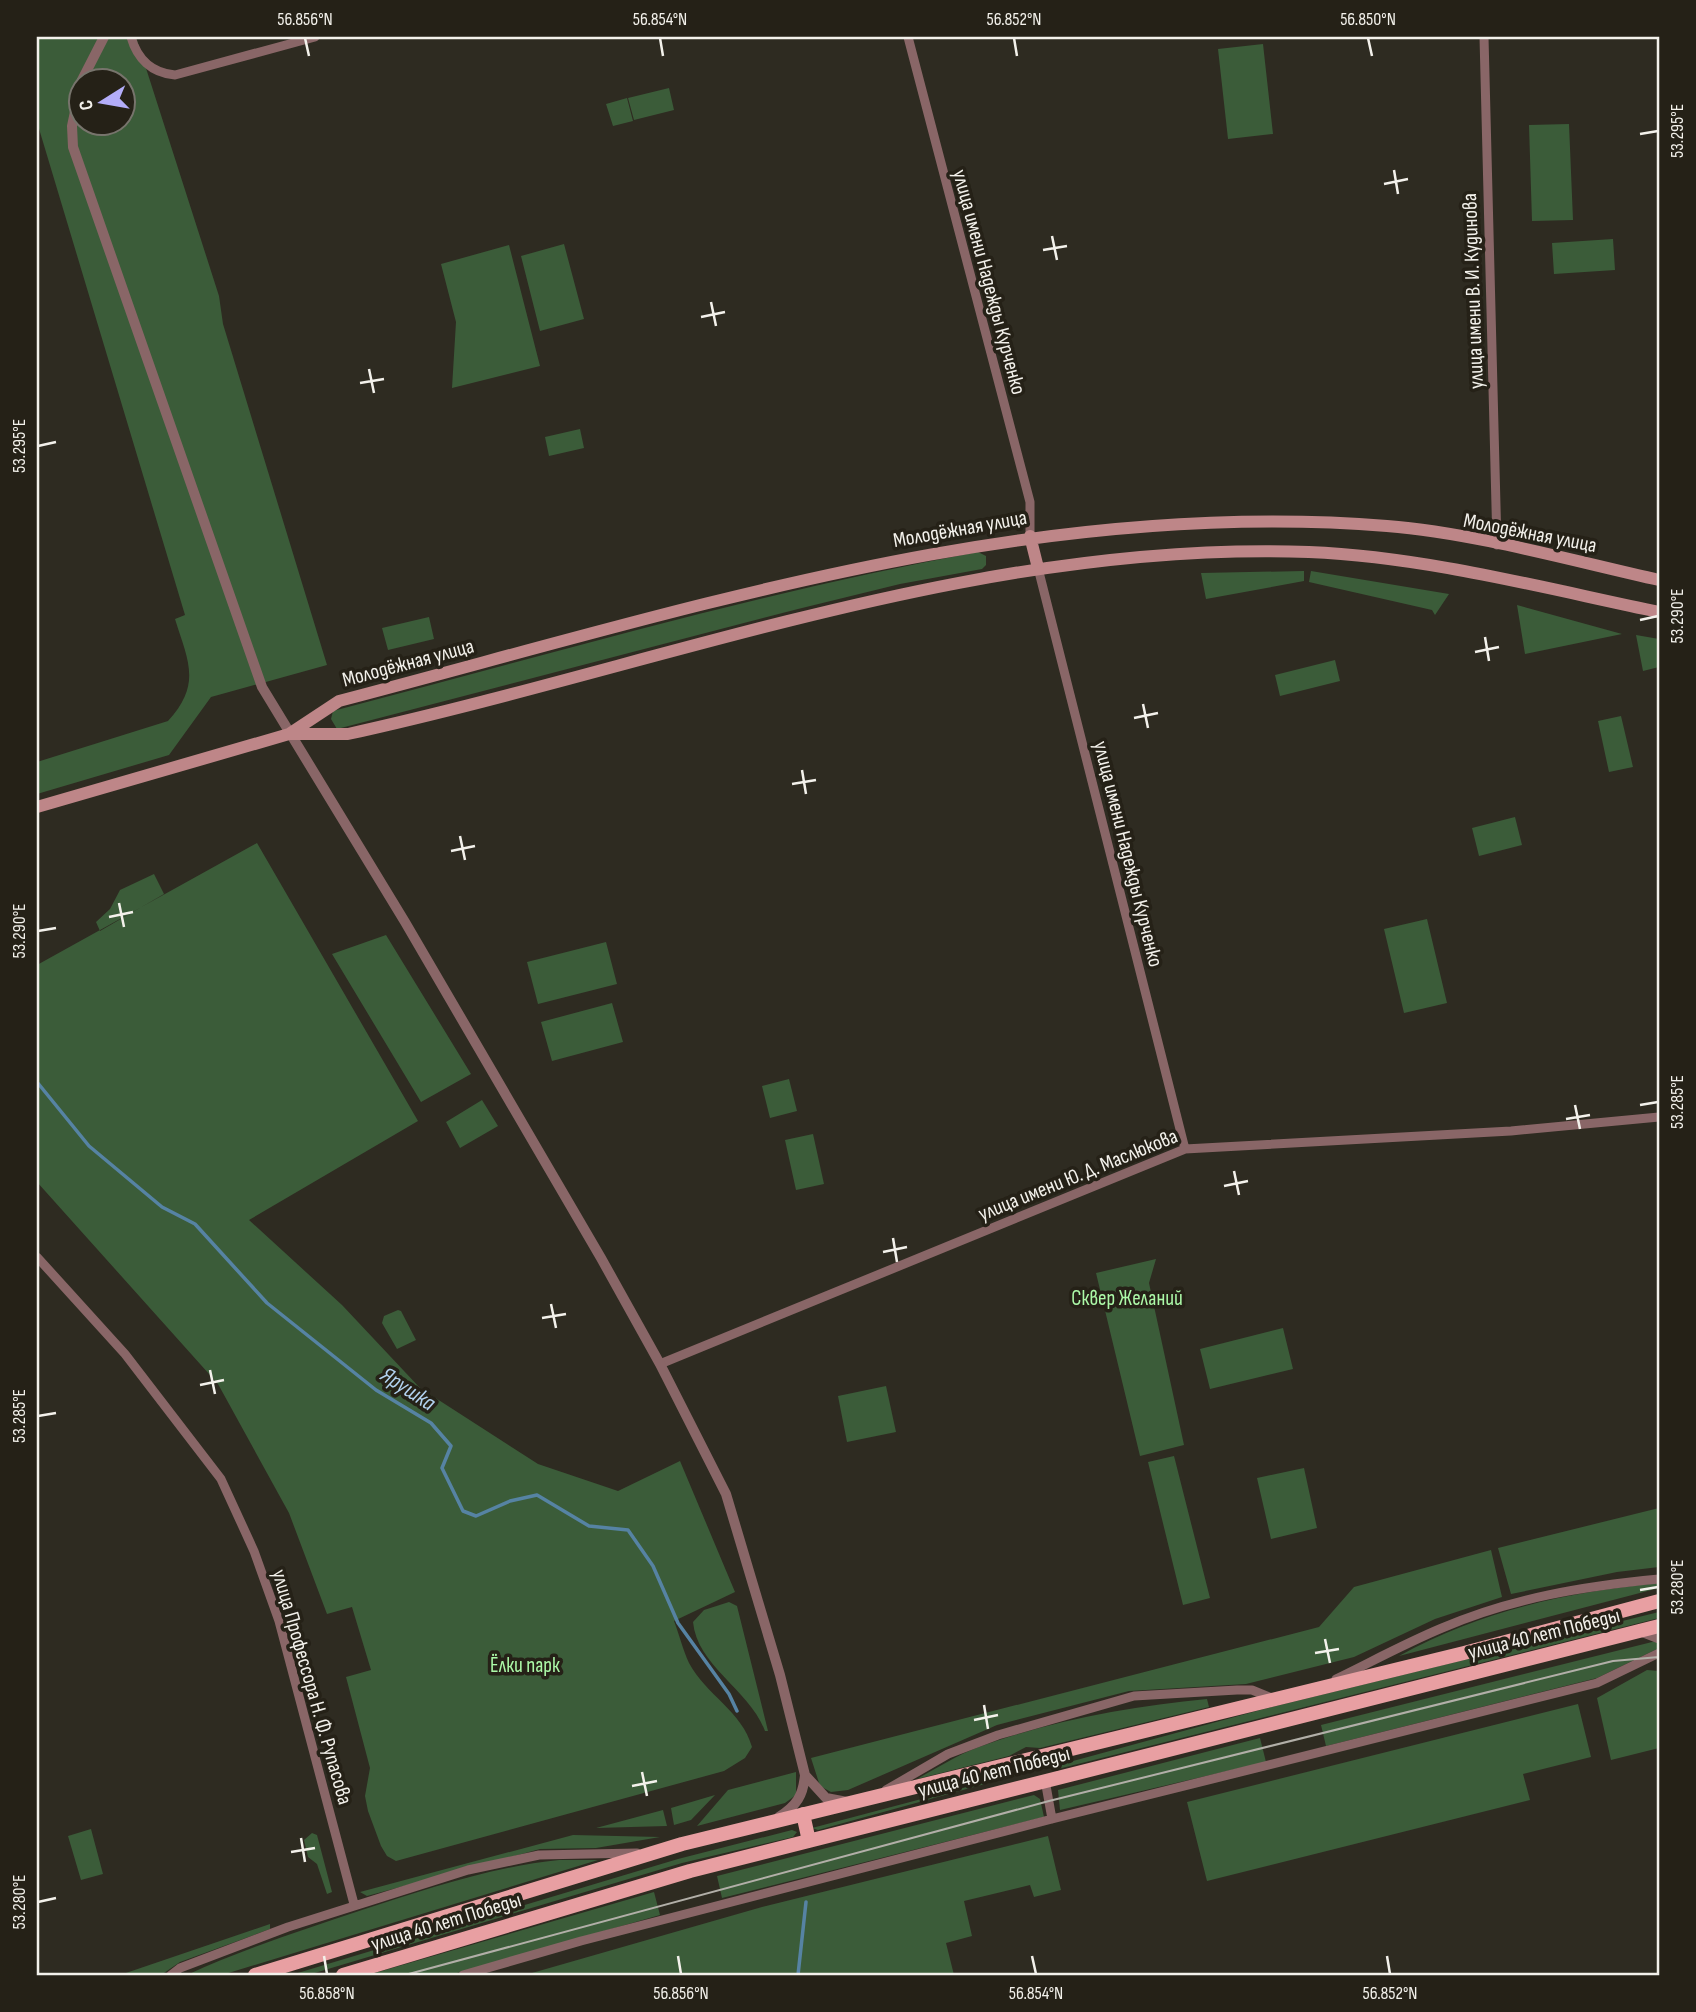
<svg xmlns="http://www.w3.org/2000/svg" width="1696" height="2012" font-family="'Sofia Sans Condensed',sans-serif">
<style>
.green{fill:#3b5c39;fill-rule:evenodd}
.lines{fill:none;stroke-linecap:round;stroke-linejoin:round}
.stream{stroke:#5683a3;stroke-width:3.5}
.minor{stroke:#896667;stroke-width:9}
.tertiary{stroke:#896667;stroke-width:10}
.secondary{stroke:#be8688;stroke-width:12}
.primary{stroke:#e89fa2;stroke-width:14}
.tram{stroke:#b2afa8;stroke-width:2}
.ticks{fill:none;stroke:#f3f1eb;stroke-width:2.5}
.labels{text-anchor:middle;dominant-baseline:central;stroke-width:7;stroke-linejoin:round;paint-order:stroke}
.street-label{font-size:21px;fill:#f3f1eb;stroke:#252117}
.park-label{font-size:21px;fill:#acf9a8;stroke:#252117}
.water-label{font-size:23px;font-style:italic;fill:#b2d2ef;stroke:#252117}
.neatline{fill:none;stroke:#f3f1eb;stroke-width:2.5}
.ticks-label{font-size:18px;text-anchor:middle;fill:#f3f1eb}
</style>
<rect width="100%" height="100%" fill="#2e2b21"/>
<!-- green -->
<path class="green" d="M37 37H136L219 296 223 324 327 665 211 697 169 755 37 794V762L168 721C202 684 188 661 175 619L185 615 37 122ZM80 80H122V122H80Z
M1263 44 1273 134 1228 139 1218 49Z
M669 88 674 110 634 120 628 98Z
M627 98 633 121 613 126 606 104Z
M1569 124 1573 220 1532 221 1529 125Z
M1613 239 1615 270 1554 274 1552 243Z
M564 244 584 319 540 331 521 256Z
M509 245 540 366 452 388 456 322 441 264Z
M580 429 584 448 549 456 545 437Z
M978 552 986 556V565L982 569 900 584 798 609 337 729 331 719 333 711C547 655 760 592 978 552Z
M1304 571V581L1206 599 1201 573Z
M1311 571 1449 594 1435 615 1432 610 1309 582Z
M1517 605 1622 634 1525 654Z
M429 617 434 639 388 650 382 628Z
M1636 635 1659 639V667L1643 671Z
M1335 660 1340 681 1280 696 1275 675Z
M1621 716 1633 767 1609 772 1598 721Z
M1515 817 1522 845 1479 856 1472 828Z
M257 843 418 1121 249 1220 342 1305 420 1388 538 1464 618 1491 680 1461 735 1592 674 1621C679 1634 683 1650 689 1663 706 1695 742 1711 752 1747L745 1758 724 1771 396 1861 387 1856 381 1846 368 1811 365 1796 370 1768 346 1677 371 1670 352 1607 327 1614 289 1513 218 1384 37 1182V965Z
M154 874 164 894 100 931 96 922 110 909 120 890Z
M1427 919 1447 1003 1404 1013 1384 929Z
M386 935 471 1074 421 1102 332 954Z
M606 942 617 984 538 1004 527 962Z
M612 1003 623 1042 552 1061 541 1022Z
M789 1079 797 1111 770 1118 762 1086Z
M482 1100 498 1126 460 1148 446 1122Z
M813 1134 824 1184 796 1190 785 1140Z
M1156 1259 1149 1283 1184 1445 1140 1456 1096 1273Z
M398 1310 401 1311 416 1340 397 1349 382 1323 384 1316Z
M1283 1328 1293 1369 1210 1389 1200 1349Z
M886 1386 896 1432 847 1442 838 1396Z
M1174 1456 1210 1598 1183 1605 1148 1462Z
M1304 1468 1317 1528 1271 1539 1257 1478Z
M1659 1508V1567L1617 1572 1511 1594 1498 1548Z
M1491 1550 1502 1597 1435 1619 1354 1657 1246 1684 1129 1691 997 1725 848 1790 831 1792 820 1786 811 1758 1319 1627 1354 1587Z
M1659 1583V1588L1399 1656C1480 1611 1567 1592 1659 1583Z
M729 1602 737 1606 768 1731H765C750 1690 697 1666 693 1622L704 1610Z
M1659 1612V1618L1054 1770 1051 1767 1264 1709Z
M1656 1641 1659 1648 1597 1678 1326 1746 1321 1725Z
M1647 1670 1659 1671V1748L1611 1760 1597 1698Z
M1207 1699 1209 1707 1040 1748 1026 1747 1009 1756 917 1779C937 1768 957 1755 979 1747 1050 1721 1132 1706 1207 1699Z
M1578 1704 1591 1757 1523 1774 1530 1800 1207 1881 1187 1802Z
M1260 1738 1266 1762 1060 1810 1058 1790Z
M1027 1771H1032L818 1830 812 1828Z
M796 1772V1795L785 1803 697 1826 728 1790Z
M715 1795 691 1820 674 1825 671 1808Z
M1034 1795 1040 1799 1044 1817 722 1898 717 1876Z
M663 1810 667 1826 596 1828Z
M91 1829 103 1874 81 1880 68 1836Z
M792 1830 797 1832 793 1837 682 1863 308 1975H291L678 1859Z
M312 1833 317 1835 332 1892 327 1894 317 1864 308 1857 304 1840Z
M573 1835 660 1837 596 1848 540 1849 367 1896 360 1892Z
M1048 1836 1061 1890 1034 1897 1030 1885 964 1901 972 1936 946 1943 954 1975H525L762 1907Z
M559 1860H598L222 1975H187C243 1949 303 1930 362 1910 427 1889 491 1867 559 1860Z
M654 1892 660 1915 450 1975H368Z
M270 1924V1929L180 1962 161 1975H120Z"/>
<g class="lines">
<!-- stream -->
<path class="stream" d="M37 1082 89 1146 162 1207 195 1224 267 1303 376 1390 431 1423 451 1446 442 1468 463 1511 476 1516 510 1501 537 1495 589 1526 628 1530 653 1566 678 1623 729 1694 737 1711
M798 1975 806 1902"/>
<!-- minor -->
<path class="minor" d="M131 37C137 58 151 73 175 75L315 37
M908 37 1030 502V536
M1484 37 1497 545
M1038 568 1185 1149
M37 1257 125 1354 221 1479 254 1551 279 1621 354 1904
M660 1364 1185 1149 1511 1131 1659 1117
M1641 1632 1659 1639
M1336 1679C1371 1662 1406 1643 1442 1628 1511 1598 1585 1586 1659 1579
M1045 1780 1052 1819
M886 1790 948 1754 998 1735 1134 1696 1237 1690H1252L1272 1698
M171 1975 180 1968 288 1927 468 1870 539 1855 637 1853
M463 1975 581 1941 1052 1819 1597 1683 1659 1653"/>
<!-- tertiary -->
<path class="tertiary" d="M82 80 104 37
M80 88 72 126 73 147 262 687 405 922 601 1258 660 1364 726 1494 780 1675 805 1775C803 1796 797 1805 779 1817
M805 1775 826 1798 847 1802"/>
<!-- secondary -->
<path class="secondary" d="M1030 536 1038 568
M289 734 339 701C683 611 1027 497 1387 526 1475 533 1573 561 1659 580
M37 807 289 734H348C666 664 978 540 1309 552 1427 557 1543 588 1659 612"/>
<!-- primary -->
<path class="primary" d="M803 1814 809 1841
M255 1975 682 1844 1464 1653 1659 1601
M343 1975 690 1871 1659 1626"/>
<!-- tram -->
<path class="tram" d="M405 1975 1049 1801 1613 1661 1659 1657"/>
</g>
<!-- ticks -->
<path class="ticks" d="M305 38 309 56M660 38 663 56M1014 38 1017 56M1368 38 1372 56M1640 134 1658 131M1394 170 1398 194M1384 184 1408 179M1052 236 1057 260M1043 250 1067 246M711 302 716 326M701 317 725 312M369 369 374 393M360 383 384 379M38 446 56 442M1640 620 1658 616M1485 637 1489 661M1475 652 1499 647M1143 704 1148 728M1134 718 1158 713M802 770 806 794M792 784 816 780M460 836 465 860M451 851 475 846M119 903 124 927M109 917 133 912M38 931 56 928M1575 1105 1580 1129M1640 1105 1658 1102M1566 1119 1590 1115M1234 1171 1239 1195M1224 1186 1248 1181M893 1238 897 1262M883 1252 907 1247M551 1304 556 1328M542 1318 566 1314M210 1370 215 1394M200 1385 224 1380M38 1416 56 1413M1640 1590 1658 1587M1325 1639 1330 1663M1315 1653 1339 1649M984 1705 988 1729M974 1720 998 1715M642 1772 647 1796M632 1786 657 1781M301 1838 305 1862M291 1852 315 1848M38 1902 56 1898M324 1956 327 1974M678 1956 681 1974M1032 1956 1036 1974M1387 1956 1390 1974"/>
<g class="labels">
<!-- street labels -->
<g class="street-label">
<text transform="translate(989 282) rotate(75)">улица имени Надежды Курченко</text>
<text transform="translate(1473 291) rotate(-92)">улица имени В. И. Кудинова</text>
<text transform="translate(960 529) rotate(-10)">Молодёжная улица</text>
<text transform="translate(1530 533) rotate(11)">Молодёжная улица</text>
<text transform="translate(408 663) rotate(-15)">Молодёжная улица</text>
<text transform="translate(1128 854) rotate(76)">улица имени Надежды Курченко</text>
<text transform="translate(1078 1175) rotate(-22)">улица имени Ю. Д. Маслюкова</text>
<text transform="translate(1544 1634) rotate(-14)">улица 40 лет Победы</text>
<text transform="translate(312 1687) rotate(74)">улица Профессора Н. Ф. Рупасова</text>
<text transform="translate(994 1772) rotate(-14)">улица 40 лет Победы</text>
<text transform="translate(446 1922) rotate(-17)">улица 40 лет Победы</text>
</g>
<!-- park labels -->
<g class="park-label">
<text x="1127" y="1298">Сквер Желаний</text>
<text x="525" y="1665">Ёлки парк</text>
</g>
<!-- water labels -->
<g class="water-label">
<text transform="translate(408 1389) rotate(33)">Ярушка</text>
</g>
</g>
<!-- border -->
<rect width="1696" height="2012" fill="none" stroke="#252117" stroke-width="77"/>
<!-- north arrow -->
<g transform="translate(102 102) rotate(259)"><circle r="33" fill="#252117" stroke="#77746c" stroke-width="2"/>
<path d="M0-5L12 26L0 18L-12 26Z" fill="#b3adf9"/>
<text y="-10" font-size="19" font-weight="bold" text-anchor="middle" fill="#f3f1eb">С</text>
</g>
<rect x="38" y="38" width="1620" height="1936" class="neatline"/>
<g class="ticks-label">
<text x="305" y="25">56.856°N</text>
<text x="660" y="25">56.854°N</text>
<text x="1014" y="25">56.852°N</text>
<text x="1368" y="25">56.850°N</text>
<text transform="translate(1677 131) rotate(-90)" y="6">53.295°E</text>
<text transform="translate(19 446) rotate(-90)" y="6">53.295°E</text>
<text transform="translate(1677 616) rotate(-90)" y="6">53.290°E</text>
<text transform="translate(19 931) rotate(-90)" y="6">53.290°E</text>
<text transform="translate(1677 1102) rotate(-90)" y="6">53.285°E</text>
<text transform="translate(19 1416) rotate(-90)" y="6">53.285°E</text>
<text transform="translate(1677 1587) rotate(-90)" y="6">53.280°E</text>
<text transform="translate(19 1902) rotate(-90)" y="6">53.280°E</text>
<text x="327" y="1999">56.858°N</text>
<text x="681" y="1999">56.856°N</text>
<text x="1036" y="1999">56.854°N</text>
<text x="1390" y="1999">56.852°N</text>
</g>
</svg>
